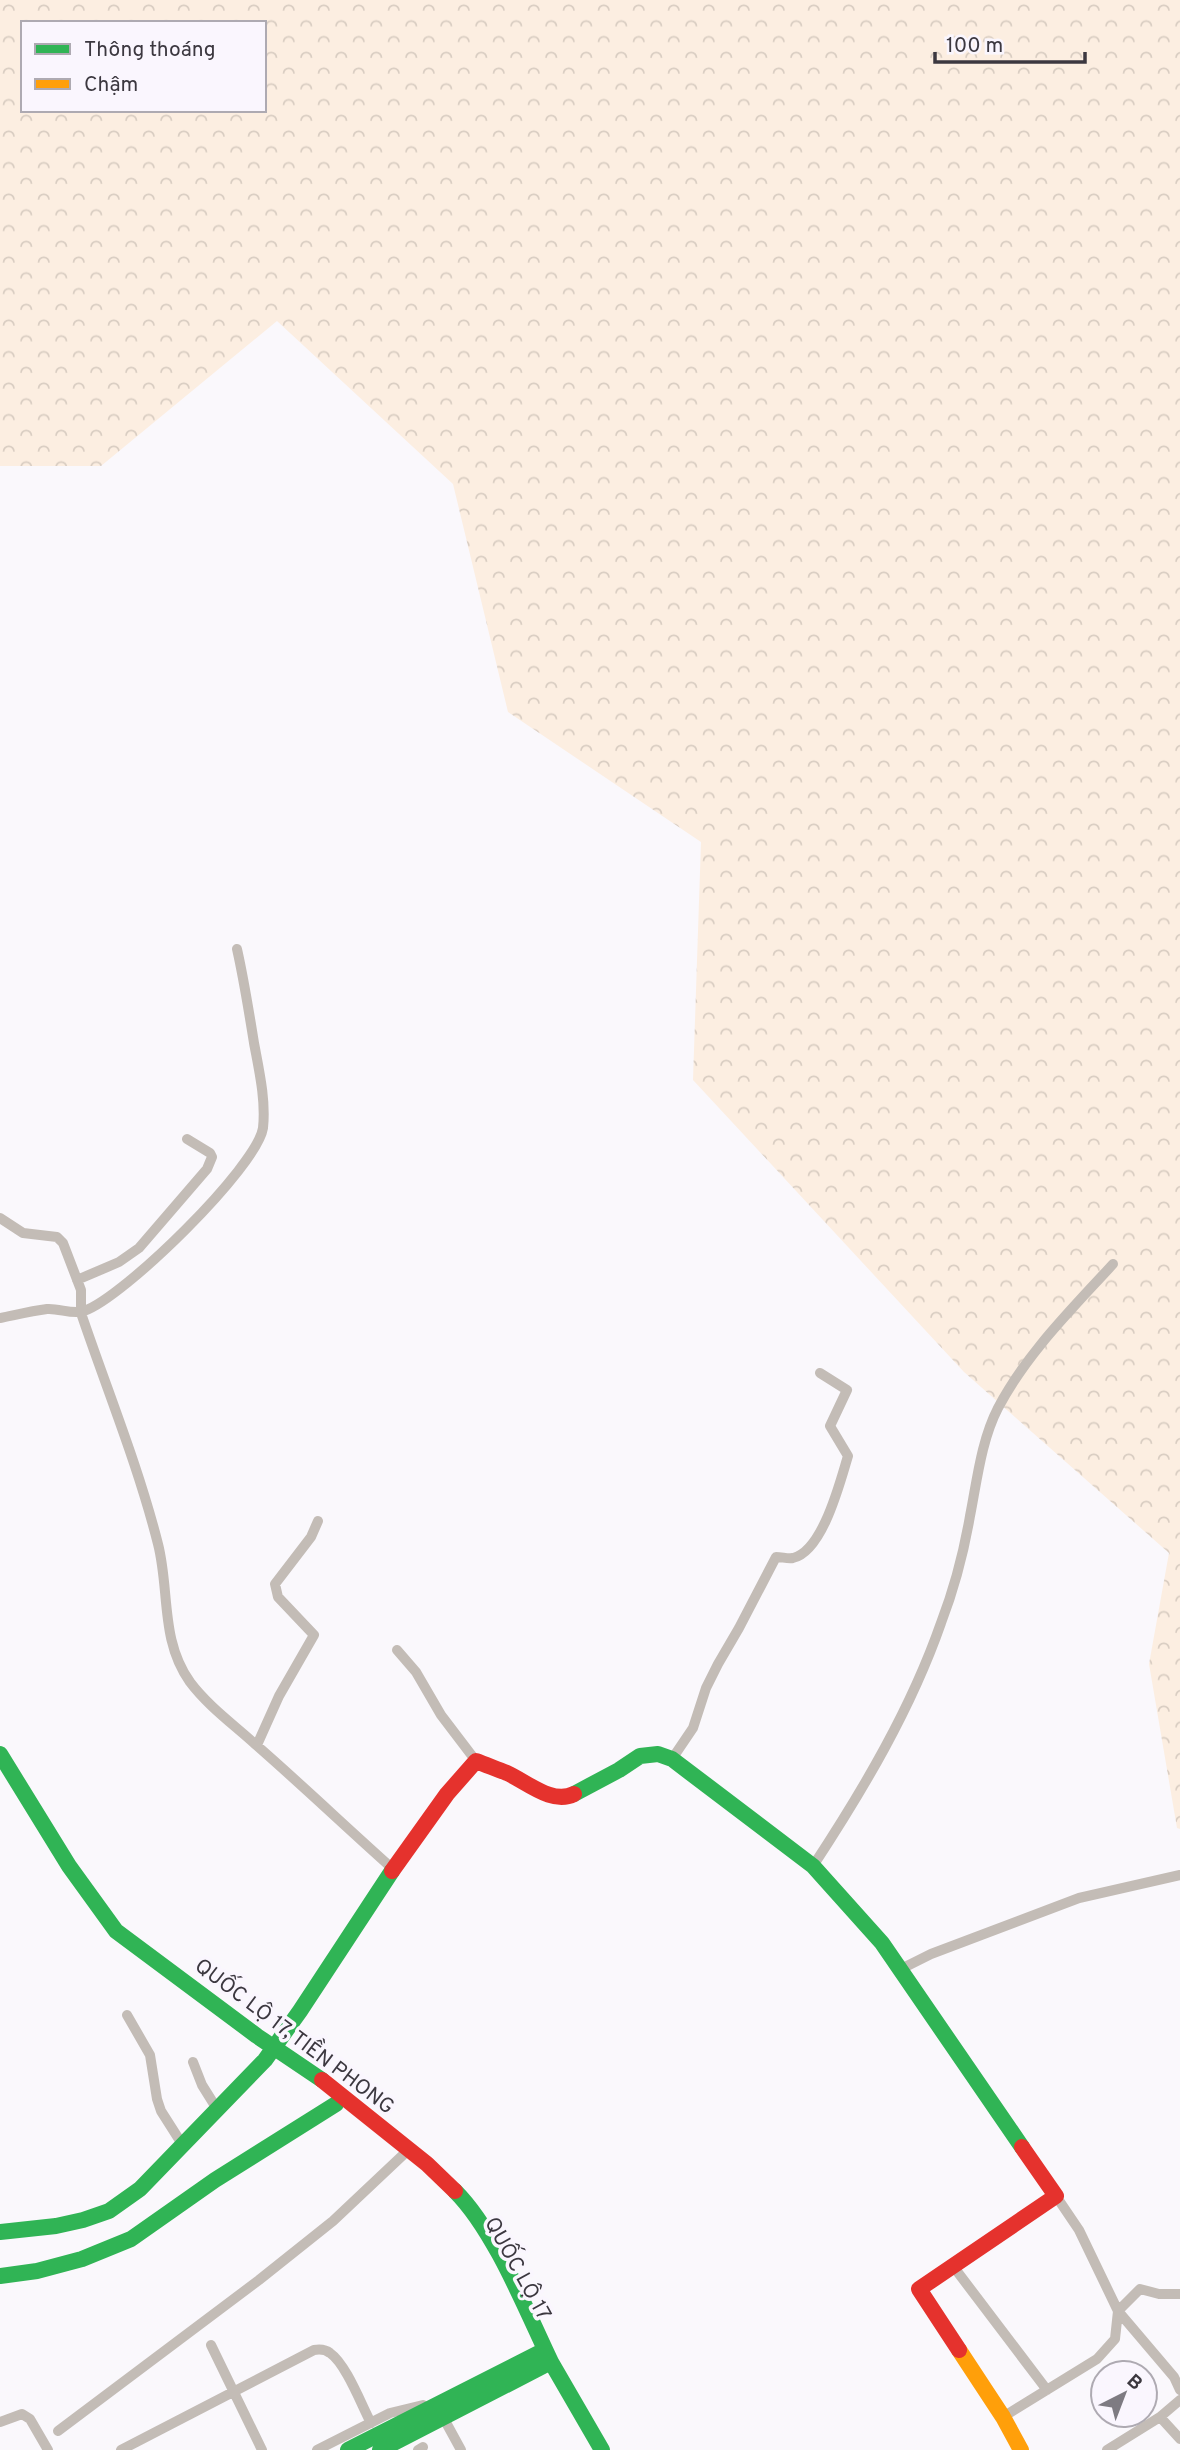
<svg xmlns="http://www.w3.org/2000/svg" width="1180" height="2450" font-family="Overpass,sans-serif">
<style>
.forest{fill:url(#forest-crowns);fill-rule:evenodd}
.lines{fill:none;stroke-linecap:round;stroke-linejoin:round}
.street{stroke:#c3bcb6;stroke-width:10}
.fast{stroke:#30b455;stroke-width:16}
.slow{stroke:#ff9f0a;stroke-width:16}
.jam{stroke:#e5322d;stroke-width:16}
.labels{text-anchor:middle;dominant-baseline:central;stroke-width:7;stroke-linejoin:round;paint-order:stroke}
.street-label{font-size:21px;fill:#3c3840;stroke:#faf6fe}
</style>
<defs>
<pattern id="forest-crowns" width="20" height="18" patternUnits="userSpaceOnUse" patternTransform="scale(1.75)"><rect width="20" height="18" fill="#fceee1"/><path d="M2 6a3 3 0 1 1 6 0M12 15a3 3 0 1 1 6 0" fill="none" stroke="#d9cdc2"/></pattern>
</defs>
<rect width="100%" height="100%" fill="#faf8fc"/>
<!-- forest -->
<path class="forest" d="M0 0H1180V1829L1177 1828 1149 1664 1169 1553 964 1372 693 1080 701 842 508 712 453 484 277 321 101 466H0ZM23 23H264V110H23Z"/>
<g class="lines">
<!-- street -->
<path class="street" d="M0 1218 23 1233 57 1237 63 1243 81 1290V1313C107 1390 138 1465 158 1544 170 1591 160 1640 190 1682 208 1706 233 1724 255 1744 302 1785 347 1828 393 1869
M77 1280 119 1262 139 1248 207 1169 212 1157 210 1153 187 1139
M0 1318C15 1315 31 1311 47 1309 59 1308 73 1315 84 1311 123 1298 257 1167 263 1128 266 1100 259 1070 254 1043 249 1012 244 980 237 949
M397 1650 416 1672 441 1715 476 1761
M257 1745 279 1696 314 1635 278 1597 275 1584 311 1537 318 1521
M672 1759 693 1728 706 1688 718 1664 739 1628 776 1557C782 1557 788 1559 793 1558 823 1551 840 1482 848 1456L830 1426 847 1390 820 1373
M813 1866C863 1790 911 1709 941 1623 954 1589 964 1551 970 1516 977 1481 981 1441 998 1408 1027 1353 1071 1310 1113 1264
M901 1969 931 1954 1079 1898 1180 1875
M127 2015 150 2055 157 2099 161 2111 182 2144
M193 2062 202 2085 217 2109
M1056 2196 1079 2230 1118 2311 1174 2377 1180 2390
M953 2266 1047 2390
M211 2345 262 2450
M443 2417 461 2450
M1003 2417 1097 2359 1115 2339 1118 2311 1140 2289 1159 2294H1180
M1160 2417 1180 2439
M0 2422 22 2414 30 2419 48 2450
M58 2431 259 2280 333 2221 403 2155
M121 2450 314 2350C320 2349 325 2349 330 2353 346 2364 361 2404 371 2423
M317 2450 390 2413 423 2405
M418 2450 423 2447
M1107 2450 1160 2417 1180 2400"/>
<!-- fast -->
<path class="fast" d="M0 1754 69 1866 116 1931 257 2036 322 2080
M574 1794 619 1770 640 1756 658 1754 672 1759 813 1866 882 1943 1022 2147
M0 2232 56 2226 83 2220 109 2211 140 2189 265 2060 300 2011 392 1871
M0 2276 37 2271 82 2259 131 2239 215 2180 336 2104
M551 2362 602 2450
M348 2450 545 2350
M380 2450 551 2362C526 2310 495 2231 455 2191"/>
<!-- slow -->
<path class="slow" d="M959 2350 1003 2417 1021 2450"/>
<!-- jam -->
<path class="jam" d="M392 1871 447 1794 476 1761C486 1765 497 1769 507 1773 527 1782 552 1805 574 1794
M322 2080 427 2164 455 2191
M959 2350 919 2289 1056 2196 1022 2147"/>
</g>
<g class="labels">
<!-- street labels -->
<g class="street-label">
<text transform="translate(294 2037) rotate(37)">QUỐC LỘ 17, TIỀN PHONG</text>
<text transform="translate(517 2269) rotate(61)">QUỐC LỘ 17</text>
</g>
</g>
<!-- legend -->
<rect x="21" y="21" width="245" height="91" fill="#faf6fe" stroke="#aeaab2" stroke-width="2"/>
<rect x="35" y="44" width="35" height="10" fill="#30b455" stroke="#aeaab2" stroke-width="2"/>
<text x="84" y="56" font-size="21" fill="#3c3840">Thông thoáng</text>
<rect x="35" y="79" width="35" height="10" fill="#ff9f0a" stroke="#aeaab2" stroke-width="2"/>
<text x="84" y="91" font-size="21" fill="#3c3840">Chậm</text>
<!-- north arrow -->
<g transform="translate(1124 2394) rotate(42)"><circle r="33" fill="#faf6fe" stroke="#aeaab2" stroke-width="2"/>
<path d="M0-5L12 26L0 18L-12 26Z" fill="#7e7b82"/>
<text y="-10" font-size="19" font-weight="bold" text-anchor="middle" fill="#3c3840">B</text>
</g>
<!-- scale -->
<path d="M935 52v10h150v-10" fill="none" stroke="#3c3840" stroke-width="3.5"/>
<text x="946" y="52" font-size="21" fill="#3c3840" stroke="#faf6fe" stroke-width="5" paint-order="stroke">100 m</text>
</svg>
